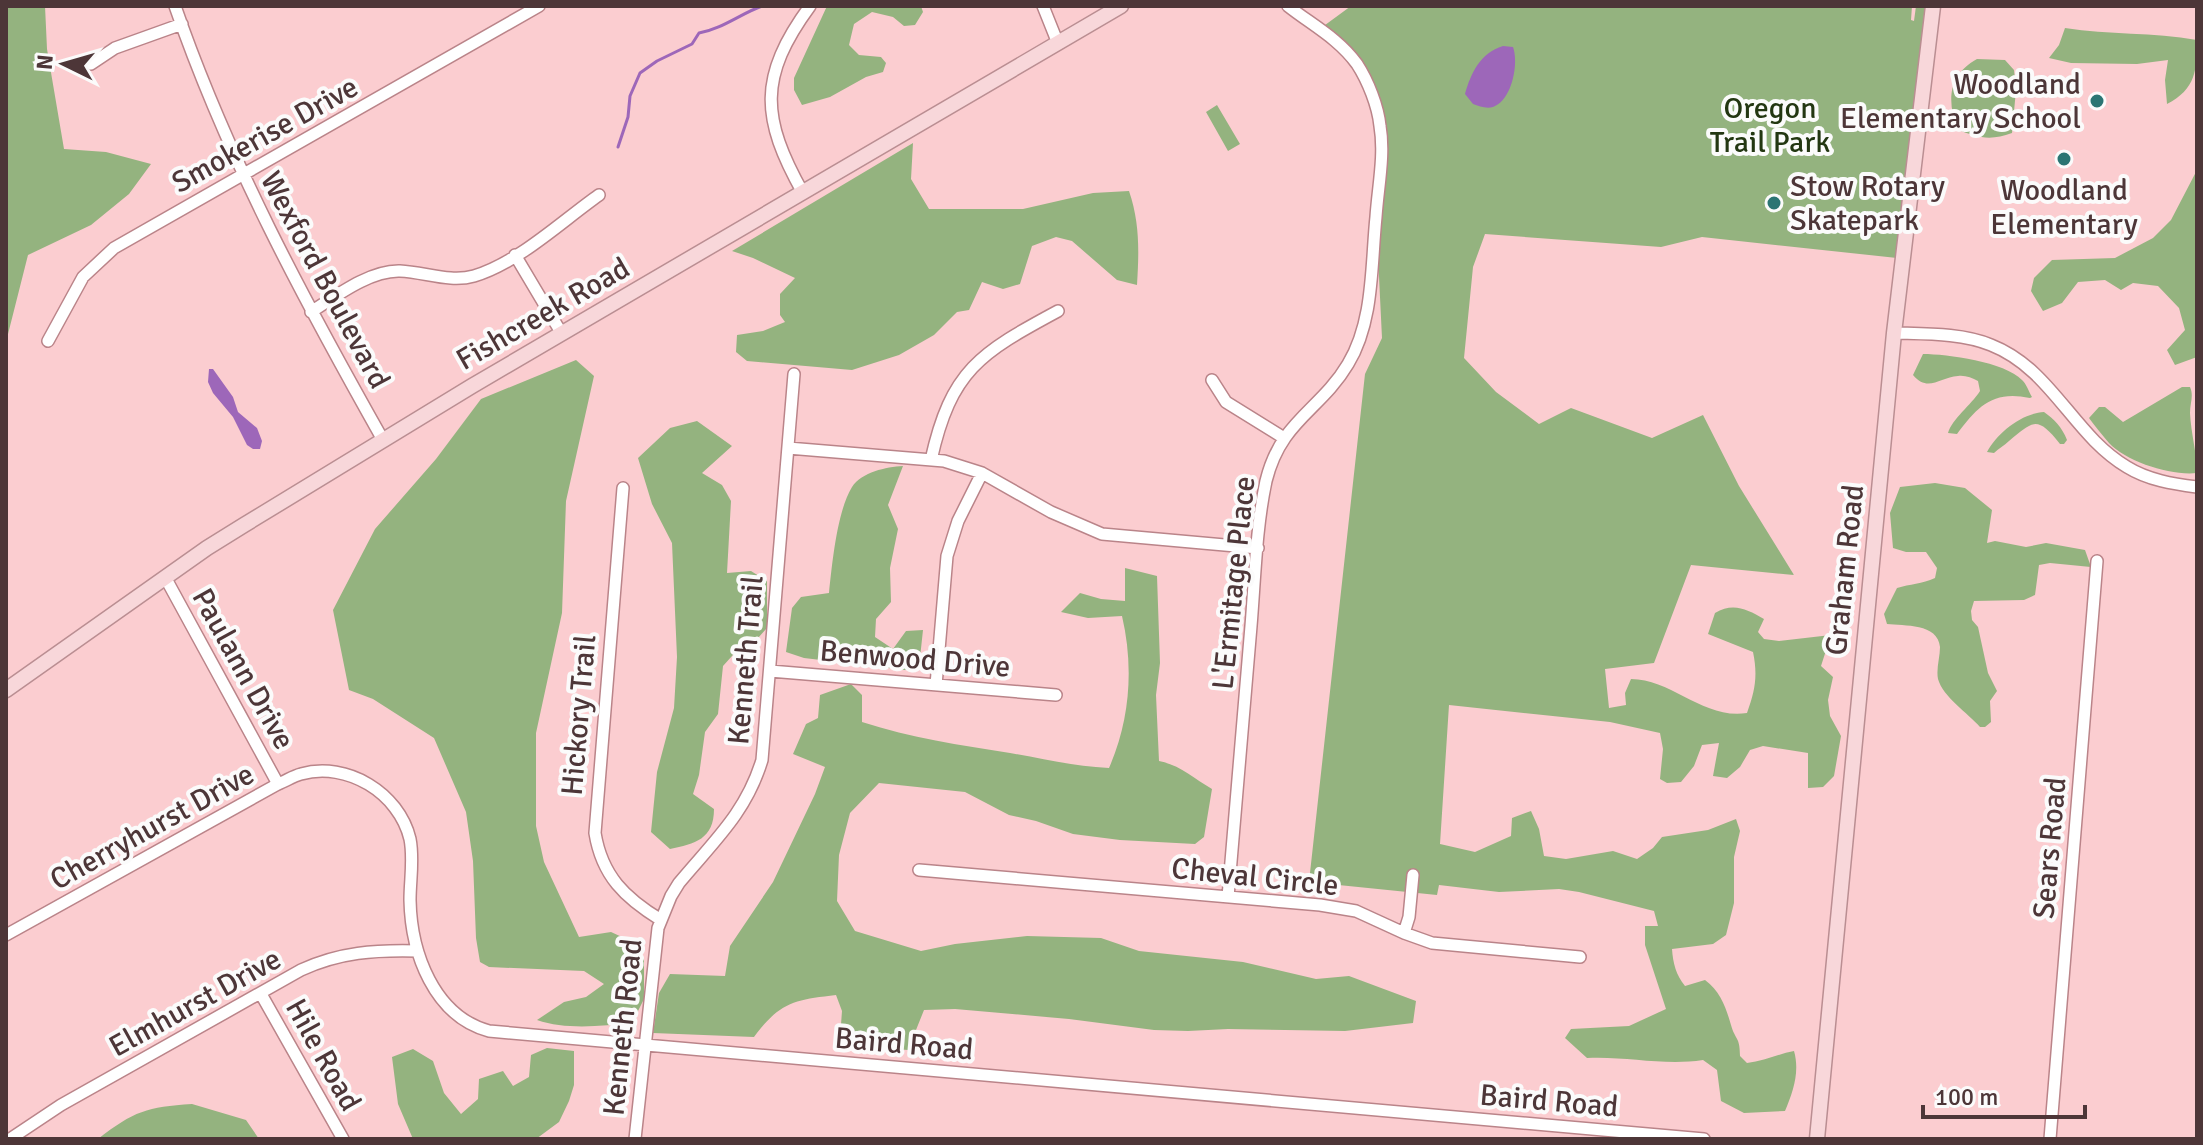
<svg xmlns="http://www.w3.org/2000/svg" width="2203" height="1145" font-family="Signika,sans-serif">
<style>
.green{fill:#94b37f}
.water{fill:#9d67b9}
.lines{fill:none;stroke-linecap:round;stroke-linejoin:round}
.stream{stroke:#9d67b9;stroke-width:3}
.minor-casing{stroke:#ba8489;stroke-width:14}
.major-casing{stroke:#ba8e92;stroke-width:17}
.minor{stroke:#fff;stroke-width:11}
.major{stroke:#f8d7da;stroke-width:14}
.poi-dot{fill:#2b7573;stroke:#fbfbfb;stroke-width:3}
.labels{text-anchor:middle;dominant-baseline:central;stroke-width:8;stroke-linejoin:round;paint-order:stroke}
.poi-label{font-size:30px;fill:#4d3638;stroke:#fbfbfb;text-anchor:end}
.park-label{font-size:30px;fill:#233712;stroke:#fbfbfb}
.street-label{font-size:30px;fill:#4d3638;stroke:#fbfbfb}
</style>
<rect width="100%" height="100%" fill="#fbcdd0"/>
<!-- green -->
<path class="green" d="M6 6H45L47 49 64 149 106 152 151 164 129 194 91 225 28 255 6 342Z
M827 6H921L923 12 915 25 904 26 893 17 872 12 854 24 849 45 859 55 881 57 886 63 883 72 866 77 830 97 802 105 794 90V78Z
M1351 6H1912L1911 20 1914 21 1916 6H1925L1897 258 1702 237 1661 247 1485 234 1473 267 1464 358 1496 392 1539 424 1571 408 1652 438 1703 415 1739 486 1794 575 1691 565 1654 663 1605 669 1609 708 1626 705 1625 693 1631 679C1672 679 1704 720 1747 713 1755 691 1758 676 1753 652L1708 634 1715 613C1733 602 1747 609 1764 619L1758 632 1764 639 1779 641 1831 635 1821 666 1833 677 1828 700 1830 716 1841 736 1834 776 1823 787 1808 788V753L1763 746 1750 750 1740 767 1727 778 1713 776 1719 743 1702 745 1694 766 1681 782 1667 783 1660 779 1663 749 1660 733 1610 722 1449 705 1440 844 1475 852 1511 836 1512 818 1531 811 1539 829 1544 856 1566 859 1613 851 1637 859 1653 848 1662 837 1708 830 1736 819 1740 831 1734 857V903L1726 935 1713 944 1672 949C1673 963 1676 975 1685 986L1705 980C1721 992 1726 1008 1731 1025 1735 1040 1740 1036 1740 1056L1747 1063C1764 1061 1778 1054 1794 1051 1800 1072 1793 1092 1785 1111L1744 1113 1721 1101 1717 1070 1703 1060C1664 1066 1626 1056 1587 1058L1565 1038 1571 1029 1629 1026 1666 1009 1645 945V926H1658L1654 911 1579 892 1559 889 1499 892 1439 885 1437 895 1309 882 1365 374 1382 338 1376 215 1381 146 1366 83 1321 28Z
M2065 28C2109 35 2153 32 2197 40 2197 70 2196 89 2167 104L2165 80 2168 60 2137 64 2071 63 2049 58 2059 45Z
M1977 59 2005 60 2014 70 2016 90 2012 133C1991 141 1977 138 1957 129 1947 100 1948 75 1977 59Z
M1217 105 1240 144 1228 151 1206 112Z
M913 143 911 179 929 209H1023L1093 193 1129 191C1140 223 1139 252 1137 285L1117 280 1072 241 1056 237 1032 246 1020 284 1003 289 982 282 969 310 957 312 934 335 899 355 852 370 747 361 736 352 737 335 763 331 785 322 780 315V294L795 278 753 258 732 251Z
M2197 170V357L2175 365 2167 350 2185 330 2179 308 2158 286 2133 283 2121 290 2105 280 2078 282 2062 303 2043 311 2031 291 2034 278 2052 260 2115 258 2153 238 2171 220Z
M1923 354C1947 354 2005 362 2022 380 2026 383 2029 392 2032 397L2030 398C1993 390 1978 406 1957 434L1948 433C1952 419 1971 405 1980 391L1978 381C1972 378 1965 375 1958 376 1940 377 1928 393 1913 375Z
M576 360 594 376 566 501 562 613 536 733V826L544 862 579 937 611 932 635 943 644 958V999L632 1023C601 1026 566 1030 537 1020L564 1002 586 997 604 984 584 971 489 967 480 962 476 938 473 861 466 812 434 738 373 699 349 690 333 610 375 529 436 459 481 399Z
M2182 387H2190C2194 396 2190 403 2190 413 2191 434 2197 453 2197 473 2171 476 2127 462 2109 443 2102 435 2095 426 2089 418L2099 407H2105L2123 422Z
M2044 412C2054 419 2062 427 2067 440L2064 444H2060C2037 415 2033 421 2009 441 2004 446 1999 448 1994 453L1987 452C1997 433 2022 413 2044 412Z
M697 421 732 446 702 473 722 485 731 501 727 573 751 571 767 581V628L758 638 741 646 723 666 718 714 705 732 699 775 693 794 714 809C714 839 695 844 670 849L651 832 657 772 674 708 677 657 672 543 652 504 638 458 670 428Z
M903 466 888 505 898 529 890 568 891 602 876 619 875 637 893 649 906 631 923 630 919 667 905 670 804 658 786 652 792 608 801 597 829 593C832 565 837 511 852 487 862 472 886 467 903 466Z
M1935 483 1965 488 1992 510 1987 543 1995 541 2026 547 2046 543 2085 550 2091 567 2050 563 2039 565 2035 595 2024 600 1974 601 1971 611 1972 620 1978 627 1988 673 1997 691 1990 701 1991 722 1985 727H1980C1968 713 1943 697 1938 679 1936 669 1940 657 1940 647 1938 623 1904 626 1887 624L1884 614 1897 588C1910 584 1922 584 1935 578L1937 568 1926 552H1906L1893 548 1890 513 1900 487Z
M1125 568 1157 576 1160 663 1156 695 1159 761C1180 765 1193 778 1212 789L1204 837 1195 844 1120 840 1073 834 1036 821 1009 815 965 792 879 783 850 813 839 855 837 901 855 931 921 951 955 944 1027 936 1101 938 1139 951 1243 962 1316 979 1349 976 1416 1001 1413 1023 1345 1031 1228 1029 1188 1031 1154 1030 1069 1019 955 1009 924 1010 908 1050 855 1046 840 1038 842 1011 836 995C794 1000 780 1002 754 1037L653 1033 659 993 670 974 725 976 730 946 773 882 815 794 825 767 793 754 806 724 818 718 820 695 851 684 862 695V722C911 738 960 745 1010 753 1044 759 1073 766 1109 768 1130 720 1134 667 1122 616L1088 618 1061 612 1080 593 1101 599 1125 601Z
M547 1048 574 1051V1085L569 1101 559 1122 536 1139H413L398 1104 392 1057 413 1049 433 1061 444 1093 461 1114 478 1099 479 1079 503 1071 513 1086 529 1077 531 1055Z
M192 1104 246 1120 259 1139H98C134 1111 147 1107 192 1104Z"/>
<!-- water -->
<path class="water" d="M1503 46 1513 47C1519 63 1512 101 1493 107 1486 109 1479 106 1473 104L1465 94C1471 73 1480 53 1503 46Z
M209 369H213L233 397 238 412 257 428 262 441 260 449H253L247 445 233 417 213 393 208 382Z"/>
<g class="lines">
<!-- stream -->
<path class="stream" d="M618 147 628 117 630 96 640 73 657 61 692 44 699 33C722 29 740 14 762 6"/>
<defs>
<path id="minor" d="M175 6C228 159 304 300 383 440
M1043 6 1057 41
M91 64 115 48 182 24
M803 193C761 118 758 77 810 6
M515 255 562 334
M311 312C336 296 370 270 400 271 425 272 450 283 474 276 518 263 562 221 599 195
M1894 333C1925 334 1962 333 1991 345 2052 369 2073 435 2127 467 2148 480 2173 484 2197 487
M48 341 83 277 114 248 539 6
M1212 380 1226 402 1284 438
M788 448 944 461 982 473 1051 512 1102 534 1258 548
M931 460C951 370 980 353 1058 311
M623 488 595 833C602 876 625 898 661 920
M165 577 278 784
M770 671 1056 695
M936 685 947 556 958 521 982 473
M919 870 1320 905 1356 911 1404 933 1432 943 1580 957
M1228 897C1236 807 1243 716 1251 626 1255 578 1256 528 1266 481 1281 420 1320 411 1348 364 1374 321 1371 265 1376 217 1378 187 1385 155 1380 126 1378 106 1368 81 1357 64 1338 38 1312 25 1288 6
M1404 933 1409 917 1413 875
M6 935 278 784C286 781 293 776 301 774 347 761 399 793 410 839 414 859 410 880 410 900 411 953 434 1016 489 1031L1704 1139
M261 994 343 1139
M10 1139 61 1105 301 970C340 952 375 950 417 951
M635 1139 658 928 671 896 679 883C713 842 746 813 762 760L794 374
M2050 1139 2097 561"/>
<path id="major" d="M6 690 207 548 244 525 472 386 1121 6
M1817 1139 1894 333 1933 6"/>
</defs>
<!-- minor casing -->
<use href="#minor" class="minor-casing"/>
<!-- major casing -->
<use href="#major" class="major-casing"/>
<!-- minor -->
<use href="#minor" class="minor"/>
<!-- major -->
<use href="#major" class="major"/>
</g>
<!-- markers -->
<g class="poi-dot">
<circle cx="2097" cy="101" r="8"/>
<circle cx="2064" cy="159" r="8"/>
<circle cx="1774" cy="203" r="8"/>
</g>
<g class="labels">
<!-- poi labels -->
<g class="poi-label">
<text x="2081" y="84">Woodland<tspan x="2081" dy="34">Elementary School</tspan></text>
<text x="1790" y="186" text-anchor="start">Stow Rotary<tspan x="1790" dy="34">Skatepark</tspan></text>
<text x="2064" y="190" text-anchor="middle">Woodland<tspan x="2064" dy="34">Elementary</tspan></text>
</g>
<!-- park labels -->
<g class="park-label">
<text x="1770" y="108">Oregon<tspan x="1770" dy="34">Trail Park</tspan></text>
</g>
<!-- street labels -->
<g class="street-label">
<text transform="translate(265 135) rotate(-29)">Smokerise Drive</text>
<text transform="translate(325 280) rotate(62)">Wexford Boulevard</text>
<text transform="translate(543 314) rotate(-30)">Fishcreek Road</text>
<text transform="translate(1845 570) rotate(-84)">Graham Road</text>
<text transform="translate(1234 583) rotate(-84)">L'Ermitage Place</text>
<text transform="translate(915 659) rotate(5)">Benwood Drive</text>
<text transform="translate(746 660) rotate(-85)">Kenneth Trail</text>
<text transform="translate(243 669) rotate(61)">Paulann Drive</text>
<text transform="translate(579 715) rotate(-85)">Hickory Trail</text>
<text transform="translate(152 827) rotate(-29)">Cherryhurst Drive</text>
<text transform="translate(2050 848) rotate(-85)">Sears Road</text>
<text transform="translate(1255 877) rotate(6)">Cheval Circle</text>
<text transform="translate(195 1003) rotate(-29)">Elmhurst Drive</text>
<text transform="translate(623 1027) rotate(-84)">Kenneth Road</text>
<text transform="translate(904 1044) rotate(5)">Baird Road</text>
<text transform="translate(323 1055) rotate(61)">Hile Road</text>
<text transform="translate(1549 1101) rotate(5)">Baird Road</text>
</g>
</g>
<!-- border -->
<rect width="2203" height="1145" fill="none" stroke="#4d3638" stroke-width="16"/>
<!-- north arrow -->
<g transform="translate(64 64) rotate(275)" stroke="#fbfbfb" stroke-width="6" paint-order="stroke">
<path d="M0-6L14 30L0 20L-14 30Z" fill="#4d3638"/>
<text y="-12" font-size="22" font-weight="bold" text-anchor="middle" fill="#4d3638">N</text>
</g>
<!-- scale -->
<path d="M1923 1105v12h162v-12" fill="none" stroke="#4d3638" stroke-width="4"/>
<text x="1935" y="1105" font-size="24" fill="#4d3638" stroke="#fbfbfb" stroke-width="6" paint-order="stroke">100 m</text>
</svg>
